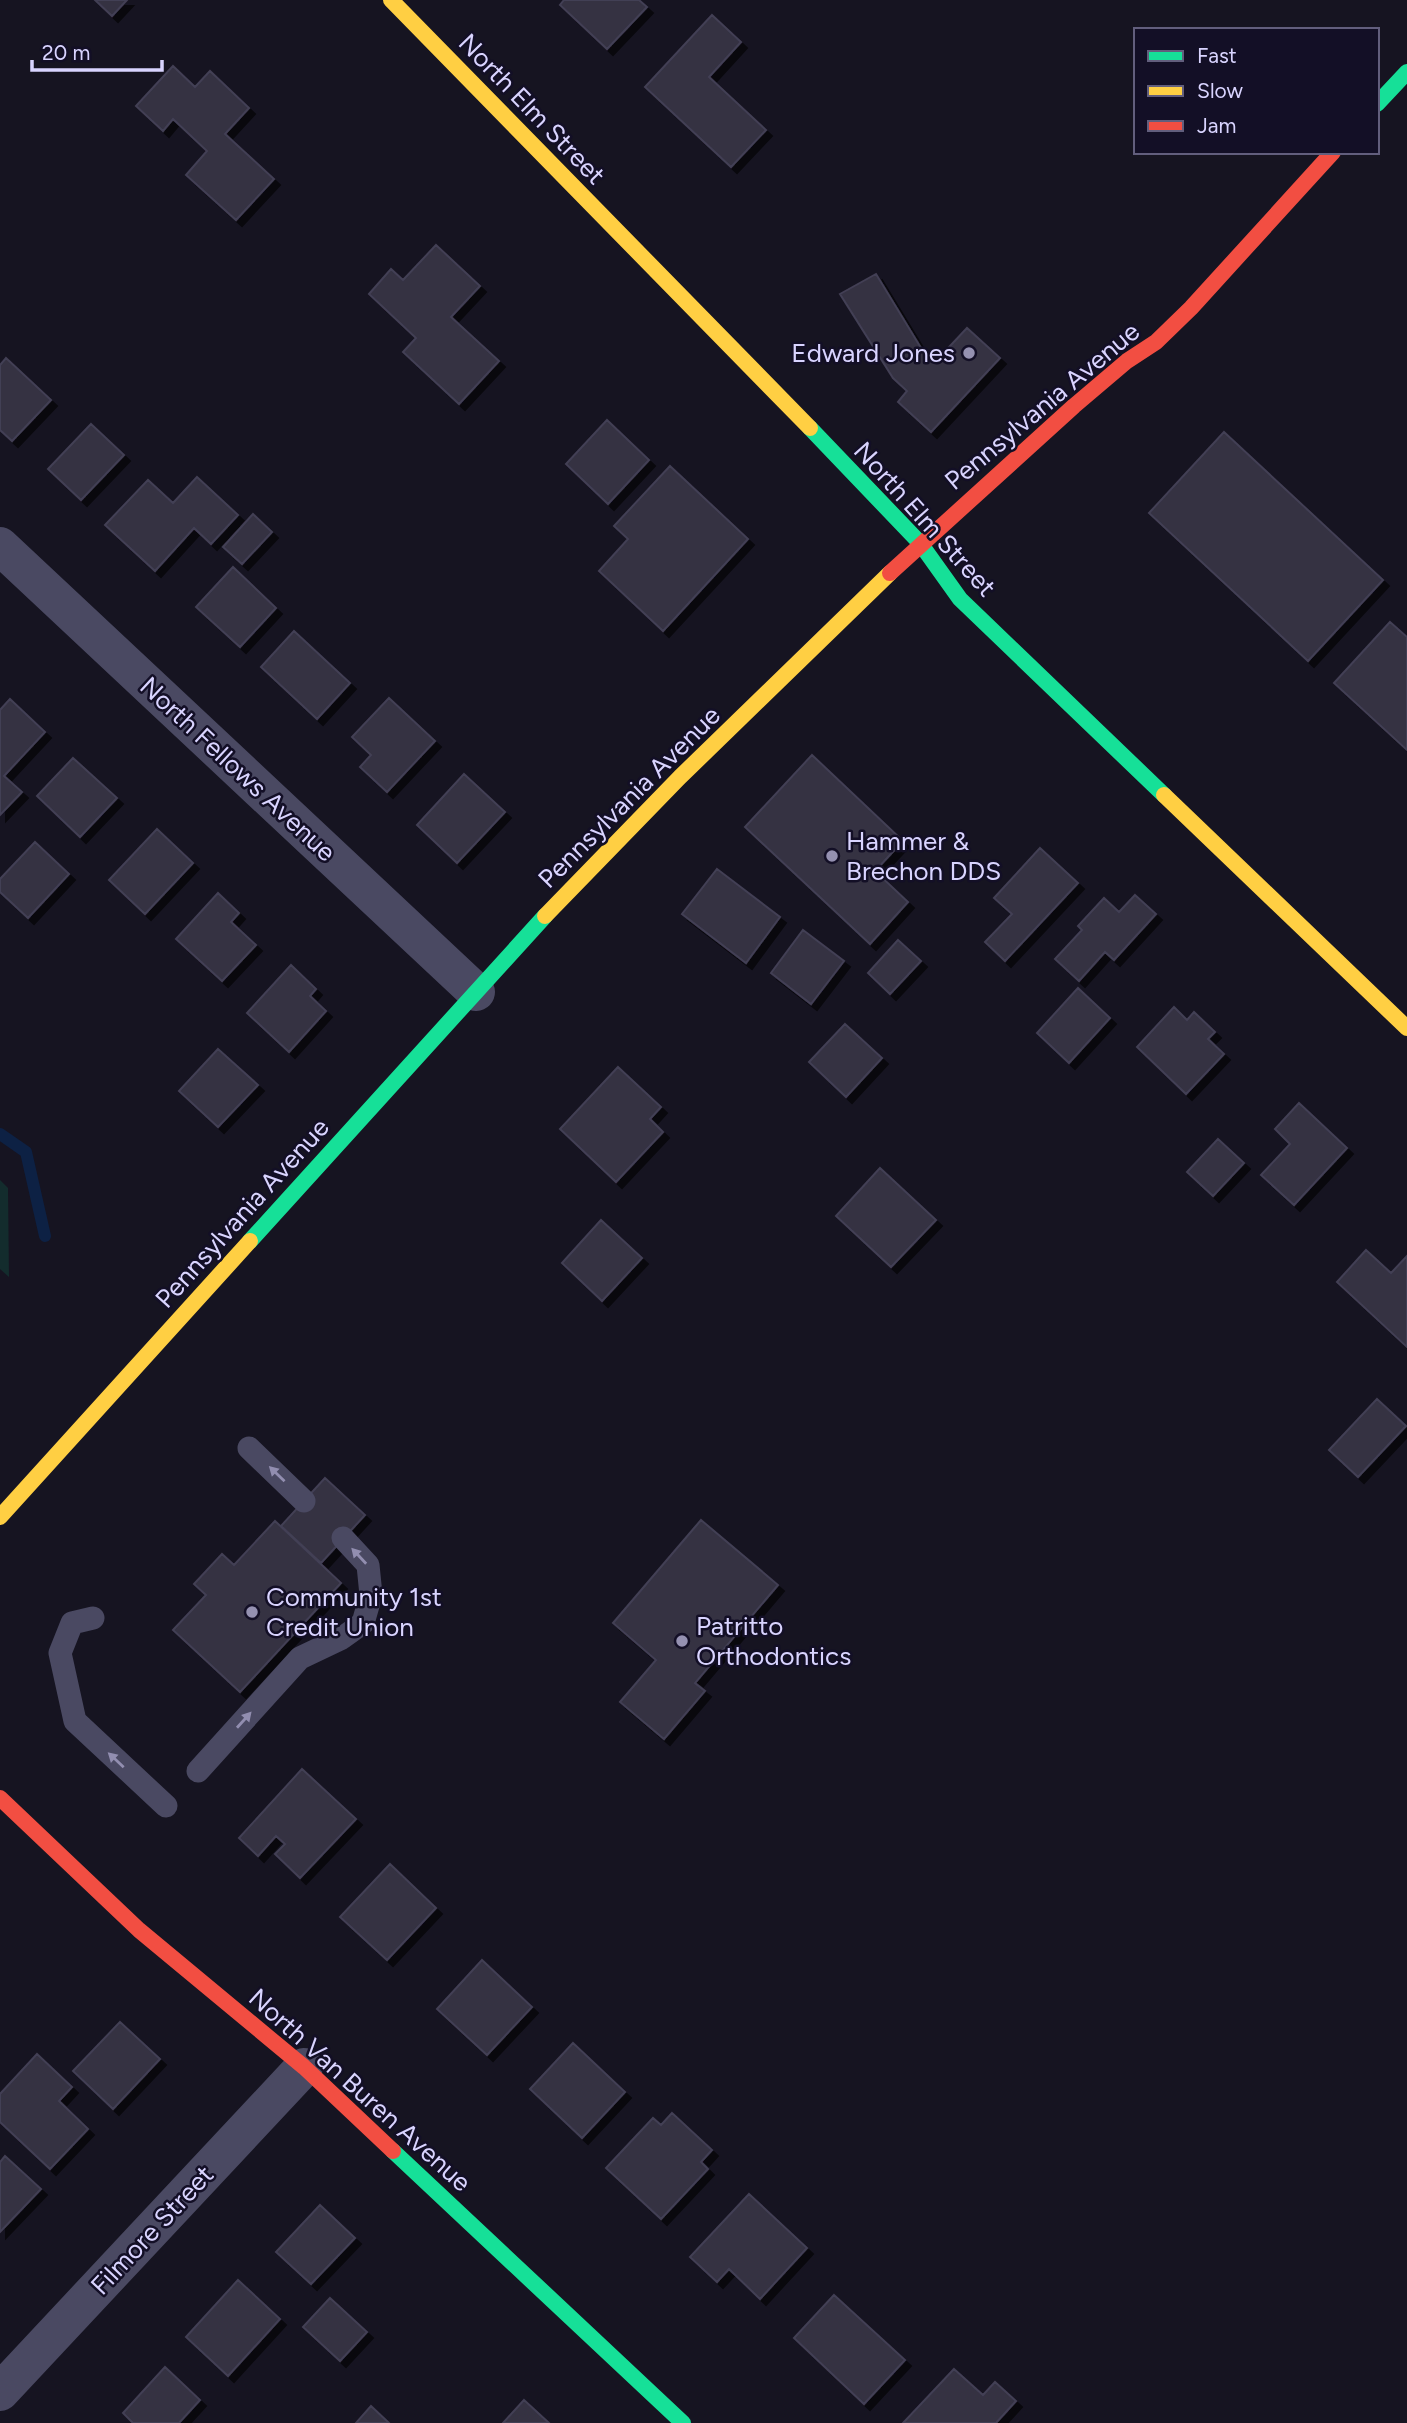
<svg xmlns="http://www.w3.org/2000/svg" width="1407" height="2423" font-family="Figtree,sans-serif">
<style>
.green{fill:#132c2d}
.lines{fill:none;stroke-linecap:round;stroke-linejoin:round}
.stream{stroke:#0d2144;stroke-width:12}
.building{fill:#343243;stroke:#433f54;stroke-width:2;filter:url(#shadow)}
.lane{stroke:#4a4962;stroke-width:23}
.street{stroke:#4a4962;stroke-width:38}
.fast{stroke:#16e098;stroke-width:16}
.slow{stroke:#ffcf43;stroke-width:16}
.jam{stroke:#f24e42;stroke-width:16}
.oneway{fill:#928eb0}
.poi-dot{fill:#9591b1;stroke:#130f26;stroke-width:2.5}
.labels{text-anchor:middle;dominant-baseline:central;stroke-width:5;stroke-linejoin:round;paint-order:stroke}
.street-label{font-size:26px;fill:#d9d4ff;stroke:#130f26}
.poi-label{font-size:26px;fill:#d9d4ff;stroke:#130f26;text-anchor:start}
</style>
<defs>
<filter id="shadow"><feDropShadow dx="6" dy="6" stdDeviation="0" flood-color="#0009"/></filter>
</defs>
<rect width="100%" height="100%" fill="#161421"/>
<!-- green -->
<path class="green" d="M0 1180 8 1188 9 1277 0 1269Z"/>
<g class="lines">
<!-- stream -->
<path class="stream" d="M0 1134 26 1152 45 1236"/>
</g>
<!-- building -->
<path class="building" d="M95 0H127L112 16Z
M564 0H639L647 7 607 49 560 5Z
M712 15 741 42 709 77 766 130 731 167 645 87Z
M173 66 195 87 210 71 249 108 225 134 274 179 236 220 186 175 207 151 173 119 163 131 136 106Z
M436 245 480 286 451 317 499 361 459 404 403 352 416 338 369 294 391 269 403 280Z
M876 274 921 348 935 362 967 328 1000 358 931 432 898 402 907 391 893 378 840 294Z
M6 358 51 400 12 441 0 430V365Z
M607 420 649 460 608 504 566 464Z
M91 424 124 455 81 500 48 469Z
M1224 432 1383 580 1308 661 1149 513Z
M670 466 748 539 663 631 599 571 628 539 614 526Z
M197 477 238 515 211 544 194 528 155 571 105 525 148 480 173 503Z
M253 514 272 532 242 564 223 547Z
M233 567 276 608 240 647 196 607Z
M1390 622 1407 637V750L1334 683Z
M294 631 350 683 317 719 261 667Z
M389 698 435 741 387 792 360 767 371 755 352 737Z
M10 699 45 732 4 776 22 792 0 815V710Z
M812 755 903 841 875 871 908 902 870 944 745 827Z
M73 758 117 798 80 837 37 796Z
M464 774 505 812 457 863 417 825Z
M157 829 193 863 145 914 109 880Z
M35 842 69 874 28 918 0 892V879Z
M1040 848 1078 883 1005 961 985 942 1012 914 994 898Z
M717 869 780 917 746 963 682 914Z
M218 893 239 913 231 922 256 945 222 981 176 939Z
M1135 895 1156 914 1114 960 1105 952 1079 981 1055 959 1082 930 1078 926 1104 898 1119 912Z
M803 930 844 961 811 1004 771 973Z
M898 940 921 961 890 994 868 973Z
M291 965 316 989 310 996 326 1011 289 1052 247 1013Z
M1078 988 1110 1018 1069 1063 1037 1033Z
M1174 1007 1187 1020 1194 1012 1215 1032 1208 1039 1224 1054 1186 1094 1137 1047Z
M845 1024 882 1058 846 1097 809 1062Z
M218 1049 258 1085 218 1127 179 1091Z
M618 1067 661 1107 650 1119 663 1132 616 1182 560 1129Z
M1299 1103 1347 1148 1294 1205 1261 1175 1290 1144 1275 1129Z
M1218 1139 1244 1163 1213 1196 1187 1172Z
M880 1168 936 1220 891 1267 836 1216Z
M601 1220 642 1258 602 1301 562 1263Z
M1366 1250 1391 1273 1407 1256V1347L1337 1282Z
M1377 1399 1406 1426 1358 1477 1329 1450Z
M325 1478 365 1515 321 1563 281 1526Z
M701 1520 778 1585 695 1683 705 1691 664 1739 620 1702 656 1660 613 1623Z
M275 1521 341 1583 240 1692 173 1630 206 1595 194 1584 222 1554 234 1565Z
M302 1769 356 1819 300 1878 275 1854 285 1844 276 1836 258 1856 239 1838Z
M390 1864 436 1908 387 1960 340 1917Z
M482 1960 532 2007 487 2055 437 2009Z
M120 2022 160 2059 113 2109 73 2071Z
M573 2043 625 2092 582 2138 530 2089Z
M37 2054 72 2087 59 2101 88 2129 50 2169 0 2122V2094Z
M672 2113 712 2150 701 2162 708 2169 661 2219 606 2168 653 2118 661 2125Z
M5 2156 41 2189 0 2232V2162Z
M749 2194 807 2248 760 2299 729 2269 717 2282 690 2257Z
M320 2205 355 2238 311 2284 276 2252Z
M238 2280 280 2319 228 2376 186 2337Z
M834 2295 905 2360 864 2404 794 2338Z
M330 2298 367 2332 340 2361 303 2327Z
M165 2367 200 2400 179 2423H133L123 2413Z
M954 2369 983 2395 995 2382 1016 2401 996 2423H903Z
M524 2400 549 2423H503Z
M371 2406 389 2423H356Z"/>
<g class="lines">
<!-- lane -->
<path class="lane" d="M249 1448 304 1501
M93 1618 72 1623 60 1653 75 1721 166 1806
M198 1771 300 1658 342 1638 363 1623 371 1595 368 1565 343 1538"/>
<!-- street -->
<path class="street" d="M0 546 476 992
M0 2392 304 2067"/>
<!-- fast -->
<path class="fast" d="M1377 104 1407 72
M810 428 920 543 960 599 1164 795
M250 1241 545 916
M393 2151 683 2423"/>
<!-- slow -->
<path class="slow" d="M391 0 810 428
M1164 795 1407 1028
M545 916 680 777 890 573
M0 1517 250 1241"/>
<!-- jam -->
<path class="jam" d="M890 573 1074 406 1127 361 1156 342 1191 308 1333 152
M0 1798 139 1930 304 2067 393 2151"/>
</g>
<!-- one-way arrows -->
<defs><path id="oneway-solid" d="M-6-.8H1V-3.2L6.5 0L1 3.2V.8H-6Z" transform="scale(1.75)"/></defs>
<g class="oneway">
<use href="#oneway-solid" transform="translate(277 1474) rotate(-136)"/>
<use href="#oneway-solid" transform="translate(359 1556) rotate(-133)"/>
<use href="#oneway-solid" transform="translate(244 1720) rotate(-48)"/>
<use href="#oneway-solid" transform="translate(116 1760) rotate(-137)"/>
</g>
<!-- markers -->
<g class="poi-dot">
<circle cx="969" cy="353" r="7"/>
<circle cx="832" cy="856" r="7"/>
<circle cx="252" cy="1612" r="7"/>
<circle cx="682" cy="1641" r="7"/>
</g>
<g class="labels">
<!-- street labels -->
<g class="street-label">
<text transform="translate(532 109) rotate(46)">North Elm Street</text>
<text transform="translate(1042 406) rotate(-40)">Pennsylvania Avenue</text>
<text transform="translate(925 519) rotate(48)">North Elm Street</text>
<text transform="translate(238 769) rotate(43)">North Fellows Avenue</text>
<text transform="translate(629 797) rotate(-45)">Pennsylvania Avenue</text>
<text transform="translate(242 1213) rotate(-48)">Pennsylvania Avenue</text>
<text transform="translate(360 2090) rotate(42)">North Van Buren Avenue</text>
<text transform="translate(152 2230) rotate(-47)">Filmore Street</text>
</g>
<!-- poi labels -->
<g class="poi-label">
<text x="955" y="353" text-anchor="end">Edward Jones</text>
<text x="846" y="841">Hammer &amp;<tspan x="846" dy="30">Brechon DDS</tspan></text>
<text x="266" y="1597">Community 1st<tspan x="266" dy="30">Credit Union</tspan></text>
<text x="696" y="1626">Patritto<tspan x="696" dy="30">Orthodontics</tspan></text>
</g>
</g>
<!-- legend -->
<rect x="1134" y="28" width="245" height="126" fill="#130f26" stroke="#625e7d" stroke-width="2"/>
<rect x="1148" y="51" width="35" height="10" fill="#16e098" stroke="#625e7d" stroke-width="2"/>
<text x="1197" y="63" font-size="21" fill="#d9d4ff">Fast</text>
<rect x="1148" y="86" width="35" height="10" fill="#ffcf43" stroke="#625e7d" stroke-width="2"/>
<text x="1197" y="98" font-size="21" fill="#d9d4ff">Slow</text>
<rect x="1148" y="121" width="35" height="10" fill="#f24e42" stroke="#625e7d" stroke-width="2"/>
<text x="1197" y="133" font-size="21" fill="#d9d4ff">Jam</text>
<!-- scale -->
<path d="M32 60v10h130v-10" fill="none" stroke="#d9d4ff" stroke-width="3.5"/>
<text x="42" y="60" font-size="21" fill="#d9d4ff" stroke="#130f26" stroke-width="5" paint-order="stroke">20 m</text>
</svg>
